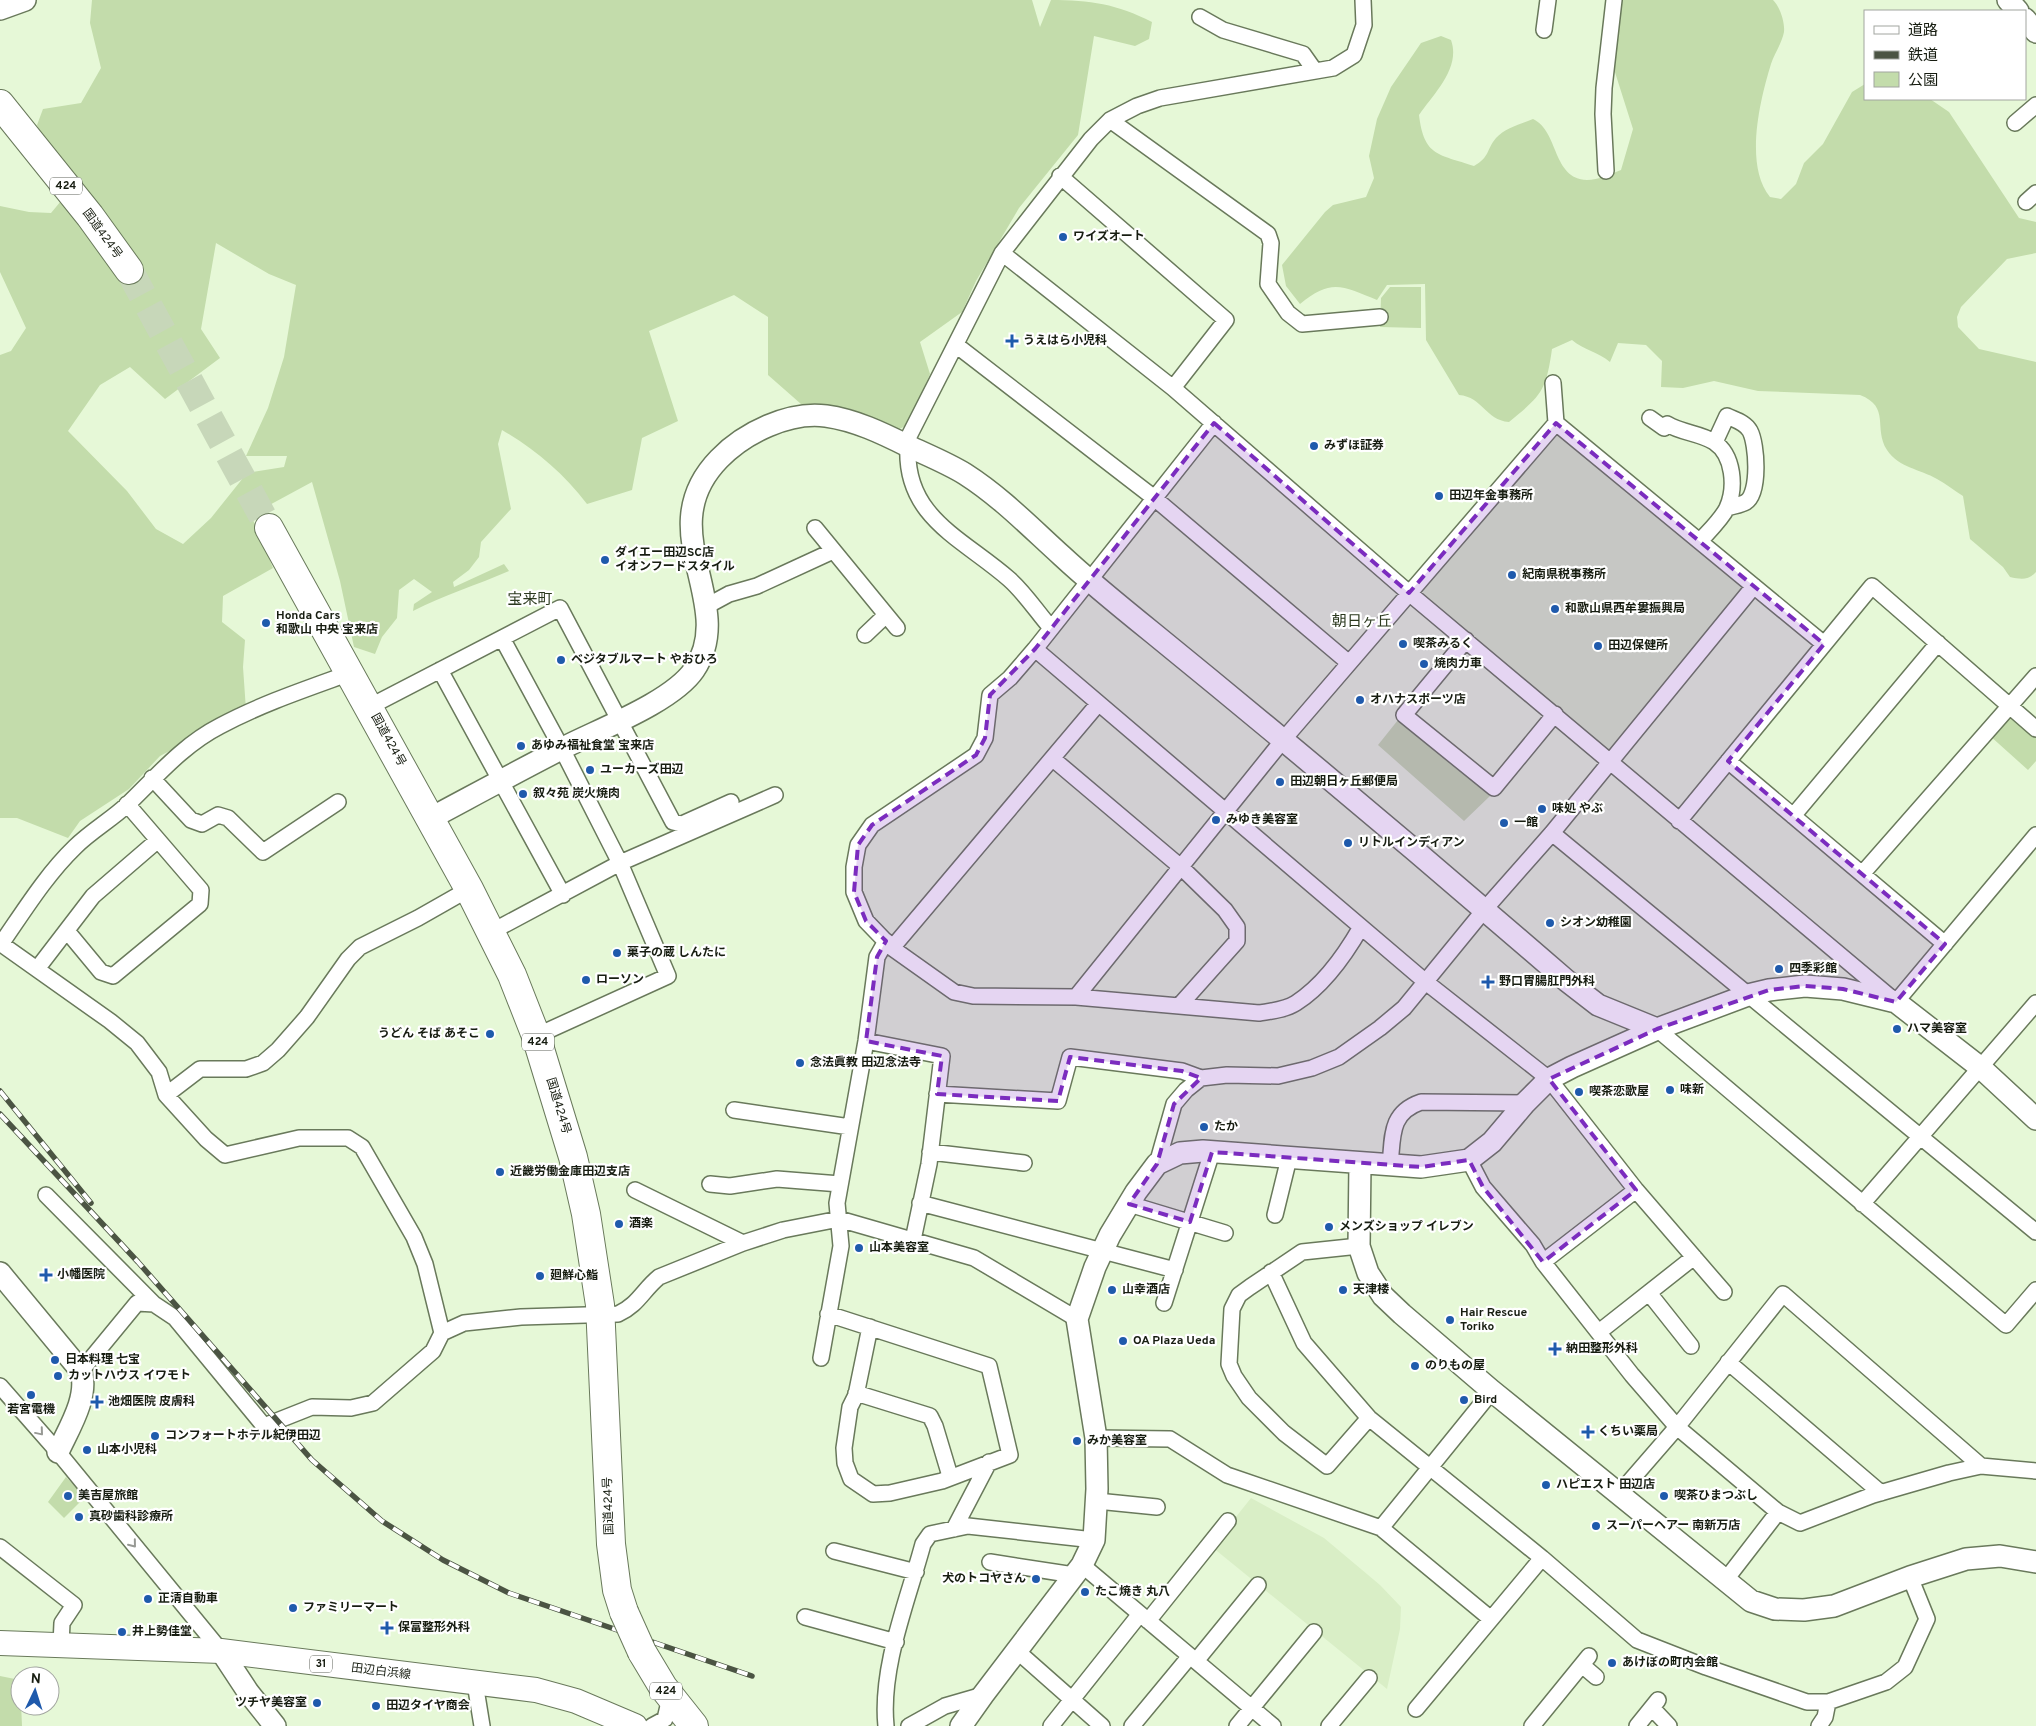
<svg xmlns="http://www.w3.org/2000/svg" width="2036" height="1726" font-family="Overpass,'Noto Sans JP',sans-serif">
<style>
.built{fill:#d9eec6}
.green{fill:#c3dcab;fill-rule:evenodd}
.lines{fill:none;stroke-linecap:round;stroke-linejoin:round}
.highway-tunnel{stroke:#c7d7b9;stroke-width:28;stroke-dasharray:28 14;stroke-linecap:butt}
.street-casing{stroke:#69795b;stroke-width:18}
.secondary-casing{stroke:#69795b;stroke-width:24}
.primary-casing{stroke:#69795b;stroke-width:26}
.highway-casing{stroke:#69795b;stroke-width:30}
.street{stroke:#fff;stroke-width:15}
.secondary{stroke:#fff;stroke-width:21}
.primary{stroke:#fff;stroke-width:24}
.highway{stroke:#fff;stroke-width:28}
.rail-casing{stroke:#4b5443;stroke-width:5.5}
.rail{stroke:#fff;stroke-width:4;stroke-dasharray:11;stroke-linecap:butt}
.highway-bridge-casing{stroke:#69795b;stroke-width:30;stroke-linecap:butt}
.highway-bridge{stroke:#fff;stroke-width:28}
.oneway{stroke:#979994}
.marked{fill:#7b2cbf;fill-opacity:0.2;stroke:#7b2cbf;stroke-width:4;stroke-dasharray:10 6;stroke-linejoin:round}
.poi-dot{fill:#1f5aac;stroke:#fff;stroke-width:2}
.labels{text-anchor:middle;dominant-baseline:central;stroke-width:4.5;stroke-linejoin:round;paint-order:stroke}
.shield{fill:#fff;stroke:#5d6158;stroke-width:1}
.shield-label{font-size:11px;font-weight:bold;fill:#171d11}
.street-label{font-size:12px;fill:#171d11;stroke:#fff}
.poi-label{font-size:12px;font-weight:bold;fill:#171d11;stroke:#fff;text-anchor:start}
.quarter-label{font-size:15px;fill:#2b391e;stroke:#fff}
</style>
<rect width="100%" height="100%" fill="#e6f8d7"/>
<!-- built -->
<path class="built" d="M1556 425 1744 584V592L1611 749H1603L1423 597 1422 587Z
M1251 1498 1324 1538 1380 1585 1401 1607 1400 1629 1387 1689 1212 1547Z"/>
<!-- green -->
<path class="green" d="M92 0H1032L1040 27 1051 0C1090 0 1117 4 1152 22L1149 39 1135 46 1094 36 1078 135 1019 208 976 281 962 312 920 342 930 374 908 425 897 430 851 409 801 404 768 375V317L734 295 649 331 678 421 642 438 632 490 587 504C563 473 536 450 502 430L498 444 511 509 481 542 479 557 469 570 453 582 454 587 504 564 509 571C477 585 444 595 413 611L414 604 432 592 414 579 399 590 397 618 382 637 375 654 354 647 340 581 312 482 251 515 273 568 223 596 222 622 245 640 243 667 246 710 160 756 129 789 80 821 68 838 17 818H0V355L11 351 26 328 0 272V206L29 212 51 213 71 189 48 152 37 125 43 109 81 103 101 68 90 23ZM216 243 269 274 296 285 284 357 268 408 246 456H287L284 467 247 473 211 518 183 544 156 529 127 491 68 431 100 385 130 367 165 399 220 358 201 329Z
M1616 0H1773C1780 7 1785 22 1784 32 1782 43 1774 54 1771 64 1760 100 1744 165 1770 197L1781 199 1796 184 1804 163 1823 144 1852 92 1865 84V99H1930L1949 112 2019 218 2036 222V253L2007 259 1961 307 1957 317 1958 327 1979 349 2036 362V572C2028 581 2020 579 2010 577L2003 567 1970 539 1963 496C1955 491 1946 484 1937 479 1920 469 1899 468 1887 450 1873 428 1891 407 1860 395L1758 391 1714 381 1683 388 1661 387 1662 361 1646 345 1618 343 1610 362C1598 352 1584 350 1572 340L1552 349C1546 391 1542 395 1509 422 1485 420 1483 397 1459 395L1426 340 1425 284 1387 285 1377 300C1343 286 1331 278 1300 304L1286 286 1282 265 1325 212 1333 205 1366 197 1374 178 1369 156 1377 119 1391 87 1421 43 1441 36 1451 40C1461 68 1434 93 1419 115 1424 157 1439 154 1474 166 1490 157 1486 150 1496 138 1505 128 1521 124 1533 119 1559 131 1552 179 1587 180 1598 180 1611 174 1621 170L1633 129 1613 66Z
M1390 287H1421V328L1380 327 1381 298Z
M2012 710 2036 733V761L2028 770 1989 735Z
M1398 720 1490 796 1464 821 1378 745Z
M66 1477 85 1497 64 1518 48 1502Z
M0 1676 20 1680 22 1726H0Z"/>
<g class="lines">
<!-- highway-tunnel -->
<path class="highway-tunnel" d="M129 270 269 528"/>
<defs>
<path id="street" d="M1200 17 1223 30 1303 54 1315 71
M1544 30 1548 0
M1110 120 1268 234 1271 243 1268 284 1288 313 1302 324 1380 317
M2015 123 2036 105
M1606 171 1603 114 1604 88 1614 0
M1060 176 1226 320 1173 388
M2026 202 2036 193
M1002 253 1173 388 1409 593 1896 1002 2036 835
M956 345 1153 497 1349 663
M1553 383 1556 423 1824 644
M1650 418 1664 428 1667 424C1682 433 1700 433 1714 442 1734 455 1736 488 1727 508 1721 520 1709 531 1700 541
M1214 423 1035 649 1010 678 990 695 985 738 976 755 872 825 858 845 854 867V892L866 921 892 948 954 992 973 996 1076 997 1259 1013C1271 1011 1285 1010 1296 1003 1324 985 1345 955 1361 927
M1715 442 1727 416C1735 420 1745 422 1750 431 1757 444 1760 493 1746 502 1741 505 1733 506 1727 508
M905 444 1002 253 1091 139 1110 120 1137 106 1160 98 1333 68 1354 55 1364 25 1363 0
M908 446C904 517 962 538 1009 579 1025 593 1037 612 1051 628
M815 528 897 628
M705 607 729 594 757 586 833 551
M865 635 886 615
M502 638 562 749 620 863 668 976 536 1036
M1466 640 1404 715 1494 788 1555 714
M1035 649 1427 983 1549 1079 1636 1190 1724 1292
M440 670 563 895
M369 707 560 608 673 822 682 824 731 802
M1053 759 1182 868 1225 910 1237 927V941L1179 1006
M1728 761 1945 944
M152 778 191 820 202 824 218 815 228 818 263 852 338 802
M1793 816 1938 643
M1679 821 1872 586 2036 729
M1552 833 2036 1232
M1862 874 2036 676
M67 931 101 972 113 976 200 904 201 890 127 804
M491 932 620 863 775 795
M0 943 110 1021 137 1043 159 1072 166 1095 206 1139 225 1155 299 1138H348L362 1147 414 1237 425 1264 442 1333
M1 944C24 911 46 875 75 847 91 831 111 820 128 804 157 776 183 745 220 726 261 704 306 689 350 673
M892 948 1098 704
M37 969 93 896 158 840
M1076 997 1283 740 1556 423
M1657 1029 2006 1325 2036 1290
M866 1041 942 1056 929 1164 913 1240
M937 1094 1058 1101 1070 1057 1182 1071 1201 1078
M166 1095 200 1069H246L263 1063 278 1050 307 1017 348 959 360 947 418 918 469 889
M734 1110 850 1127
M930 1152 1024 1163
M1469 1160 1483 1187 1533 1245 1543 1262 1632 1375 1677 1427 1778 1512 1800 1523 1873 1495 1949 1473 1981 1466 2036 1471
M1157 1164 1174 1104 1186 1090 1201 1078 1227 1075 1278 1076 1312 1068 1339 1057 1380 1028 1404 1008 1485 909 1552 833 1754 586
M1390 1166C1393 1137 1389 1113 1421 1102L1525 1103
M710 1184 730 1186 777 1179 840 1184
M635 1190 743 1243
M46 1195 154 1304
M920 1203 1175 1270
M1129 1204 1225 1233
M1862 1204 2036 1003
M1275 1215 1289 1158
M1359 1246 1302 1252 1250 1287 1239 1295 1232 1309 1229 1364 1234 1376 1249 1398 1284 1433 1327 1466 1369 1418
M1543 1262 1636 1190
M1271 1272 1304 1343 1369 1418 1542 1558 1637 1640 1706 1667 1807 1702H1828L1886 1682 1905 1667 1927 1619 1910 1577
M1649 1293 1691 1346
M1164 1303 1212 1152
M828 1314 989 1366 1010 1455 942 1481 890 1493 873 1494 851 1479 845 1463 844 1448 850 1407 856 1395 870 1327
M1599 1332 1694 1257
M821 1358 841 1246 837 1203 866 1041 877 957 886 941
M1728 1362 1881 1493
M81 1371 137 1303 154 1304 175 1318 264 1426 312 1407 351 1408 373 1403 433 1351 442 1333 464 1323 521 1317 618 1314C638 1305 643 1290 659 1277L743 1243 783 1230 839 1219 974 1258 1077 1319
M0 1386 58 1452 221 1651
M856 1393 930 1416 935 1426 950 1476
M1096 1438 1170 1439 1227 1475 1381 1528 1492 1391
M1618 1495 1677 1427 1783 1294 1981 1466
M1097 1501 1157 1507
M1381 1528 1491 1619
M954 1529 989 1462
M0 1547 74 1605 62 1623 61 1644
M834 1551 916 1572
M990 1562 1074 1575
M1082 1565 1273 1726
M1724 1582 1778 1512
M805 1617 896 1642
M1148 1621 1228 1521
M1017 1651 1102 1726
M1196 1661 1258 1585
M1582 1665 1596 1677
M475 1683 482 1726
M1652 1708 1669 1726
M1416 1709 1542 1558
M652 1726 665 1719 669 1702 666 1695
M886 1726C880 1667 908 1600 923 1544L930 1534 968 1526 1094 1540
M909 1726 945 1706 983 1695
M1051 1726 1140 1614
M1132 1726 1190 1656
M1237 1726 1314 1632
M1329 1726 1369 1678
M1532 1726 1589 1656
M1637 1726 1658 1700
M1819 1726 1825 1717 1828 1702"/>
<path id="secondary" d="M2008 0 2018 11
M0 9 25 0
M2025 19 2036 32
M431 818C476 794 520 770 565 747 600 729 672 702 694 670 739 603 649 531 719 459 744 433 789 411 826 416 855 420 882 433 908 446 927 455 947 463 965 474 1001 497 1031 528 1062 556 1091 583 1122 608 1153 633 1293 747 1431 863 1567 981L1598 1005 1657 1029
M1360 1163 1359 1246 1368 1273 1383 1296 1402 1314 1492 1391 1751 1601 1775 1609 1804 1610 1834 1606 1910 1577 1966 1559 2000 1556 2036 1562
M0 1273 81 1371C89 1397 69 1428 58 1452
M221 1651 248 1692 275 1726
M961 1726 983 1695 1082 1565 1094 1540 1097 1489 1096 1438 1077 1319 1095 1267 1110 1235 1136 1192 1157 1164 1180 1153 1203 1151 1421 1167 1469 1160 1492 1142 1525 1103 1549 1079 1572 1067 1657 1029 1748 995 1769 990 1805 986 1843 989 1896 1002 1981 1068 2036 1119"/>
<path id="primary" d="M0 1643 221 1651 536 1690 576 1701 635 1726"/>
<path id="highway" d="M0 104 90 216 129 270
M269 528 469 889 512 975 536 1036 573 1157 586 1214 600 1305 611 1544 617 1590 624 1612
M642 1652 663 1687 694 1726"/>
</defs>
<!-- street casing -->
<use href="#street" class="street-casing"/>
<!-- secondary casing -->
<use href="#secondary" class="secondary-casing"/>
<!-- primary casing -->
<use href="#primary" class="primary-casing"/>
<!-- highway casing -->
<use href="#highway" class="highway-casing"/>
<!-- street -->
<use href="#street" class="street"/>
<!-- secondary -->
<use href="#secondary" class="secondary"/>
<!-- primary -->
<use href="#primary" class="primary"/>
<!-- highway -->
<use href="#highway" class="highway"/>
<defs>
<path id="rail" d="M0 1091 91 1203
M0 1114 138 1262 312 1460 382 1521 443 1560 509 1593 752 1676"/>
</defs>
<!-- rail casing -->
<use href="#rail" class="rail-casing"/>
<!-- rail -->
<use href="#rail" class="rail"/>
<defs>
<path id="highway-bridge" d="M624 1612 642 1652"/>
</defs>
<!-- highway-bridge casing -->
<use href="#highway-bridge" class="highway-bridge-casing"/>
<!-- highway-bridge -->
<use href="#highway-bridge" class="highway-bridge"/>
</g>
<!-- one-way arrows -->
<defs><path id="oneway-chevron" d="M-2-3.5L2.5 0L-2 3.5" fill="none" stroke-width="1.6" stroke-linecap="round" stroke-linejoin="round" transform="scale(1.25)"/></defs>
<g class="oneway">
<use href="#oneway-chevron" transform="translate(40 1432) rotate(50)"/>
<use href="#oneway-chevron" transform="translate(133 1544) rotate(51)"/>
</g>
<!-- marked area -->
<path class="marked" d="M1214 423 1409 593 1556 423 1824 644 1728 761 1945 944 1896 1002 1843 989 1805 986 1769 990 1657 1029 1549 1079 1636 1190 1543 1262 1483 1187 1469 1160 1421 1167 1212 1152 1190 1222 1129 1204 1157 1164 1174 1104 1201 1078 1182 1071 1070 1057 1058 1101 937 1094 942 1056 866 1041 877 957 886 941 866 921 854 892 858 845 872 825 976 755 985 738 990 695 1035 649Z"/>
<!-- markers -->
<g class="poi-dot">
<circle cx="1063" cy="237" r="5"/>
<path d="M1009.5 333.5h5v5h5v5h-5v5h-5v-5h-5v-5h5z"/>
<circle cx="1314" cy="446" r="5"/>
<circle cx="1439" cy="496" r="5"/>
<circle cx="605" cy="560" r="5"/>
<circle cx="1512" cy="575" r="5"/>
<circle cx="1555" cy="609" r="5"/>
<circle cx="266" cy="623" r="5"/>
<circle cx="1403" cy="644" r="5"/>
<circle cx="1598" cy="646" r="5"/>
<circle cx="561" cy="660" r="5"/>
<circle cx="1424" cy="664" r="5"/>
<circle cx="1360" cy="700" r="5"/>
<circle cx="521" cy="746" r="5"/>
<circle cx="590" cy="770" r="5"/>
<circle cx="1280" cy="782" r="5"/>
<circle cx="523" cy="794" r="5"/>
<circle cx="1542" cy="809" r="5"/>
<circle cx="1216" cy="820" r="5"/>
<circle cx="1504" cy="823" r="5"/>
<circle cx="1348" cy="843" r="5"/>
<circle cx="1550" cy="923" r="5"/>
<circle cx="617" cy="953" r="5"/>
<circle cx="1779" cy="969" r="5"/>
<circle cx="586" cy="980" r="5"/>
<path d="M1485.5 974.5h5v5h5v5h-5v5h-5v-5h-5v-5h5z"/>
<circle cx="1897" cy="1029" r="5"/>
<circle cx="490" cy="1034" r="5"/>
<circle cx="800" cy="1063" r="5"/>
<circle cx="1670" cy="1090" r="5"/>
<circle cx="1579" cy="1092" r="5"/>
<circle cx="1204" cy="1127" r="5"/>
<circle cx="500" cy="1172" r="5"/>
<circle cx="619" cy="1224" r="5"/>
<circle cx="1329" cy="1227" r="5"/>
<circle cx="859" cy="1248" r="5"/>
<path d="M43.5 1267.5h5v5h5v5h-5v5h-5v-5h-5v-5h5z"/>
<circle cx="540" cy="1276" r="5"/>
<circle cx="1112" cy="1290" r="5"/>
<circle cx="1343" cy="1290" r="5"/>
<circle cx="1450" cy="1320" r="5"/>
<circle cx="1123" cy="1341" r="5"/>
<path d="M1552.5 1341.5h5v5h5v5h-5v5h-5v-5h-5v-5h5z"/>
<circle cx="55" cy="1360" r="5"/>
<circle cx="1415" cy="1366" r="5"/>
<circle cx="58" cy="1376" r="5"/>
<circle cx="31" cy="1395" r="5"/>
<circle cx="1464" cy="1400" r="5"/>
<path d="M94.5 1394.5h5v5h5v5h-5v5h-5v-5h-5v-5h5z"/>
<path d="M1585.5 1424.5h5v5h5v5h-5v5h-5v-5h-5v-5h5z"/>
<circle cx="155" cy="1436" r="5"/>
<circle cx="1077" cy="1441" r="5"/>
<circle cx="87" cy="1450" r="5"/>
<circle cx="1546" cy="1485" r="5"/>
<circle cx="68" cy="1496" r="5"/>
<circle cx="1664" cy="1496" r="5"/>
<circle cx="79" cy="1517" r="5"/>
<circle cx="1596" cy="1526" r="5"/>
<circle cx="1036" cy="1579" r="5"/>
<circle cx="1085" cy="1592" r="5"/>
<circle cx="148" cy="1599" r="5"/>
<circle cx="293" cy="1608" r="5"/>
<path d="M384.5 1620.5h5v5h5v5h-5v5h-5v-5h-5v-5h5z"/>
<circle cx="122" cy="1632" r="5"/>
<circle cx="1612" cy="1663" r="5"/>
<circle cx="317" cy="1703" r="5"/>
<circle cx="376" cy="1706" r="5"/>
</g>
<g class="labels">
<!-- shield labels -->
<g class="shield">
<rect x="50" y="177.5" width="32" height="17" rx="4"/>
<rect x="522" y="1033.5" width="32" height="17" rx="4"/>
<rect x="310" y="1655.5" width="22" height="17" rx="4"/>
<rect x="650" y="1682.5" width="32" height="17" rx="4"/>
</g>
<g class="shield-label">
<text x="66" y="186">424</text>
<text x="538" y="1042">424</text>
<text x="321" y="1664">31</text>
<text x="666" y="1691">424</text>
</g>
<!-- street labels -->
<g class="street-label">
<text transform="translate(102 234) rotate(54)">国道424号</text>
<text transform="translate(388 740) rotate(61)">国道424号</text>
<text transform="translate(558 1106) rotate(73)">国道424号</text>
<text transform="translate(609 1506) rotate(-92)">国道424号</text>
<text transform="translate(381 1672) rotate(7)">田辺白浜線</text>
</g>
<!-- poi labels -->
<g class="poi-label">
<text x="1073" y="237">ワイズオート</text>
<text x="1023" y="341">うえはら小児科</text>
<text x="1324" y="446">みずほ証券</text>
<text x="1449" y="496">田辺年金事務所</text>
<text x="615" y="553">ダイエー田辺SC店<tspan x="615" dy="14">イオンフードスタイル</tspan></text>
<text x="1522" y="575">紀南県税事務所</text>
<text x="1565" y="609">和歌山県西牟婁振興局</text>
<text x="276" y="616">Honda Cars<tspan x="276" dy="14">和歌山 中央 宝来店</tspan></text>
<text x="1413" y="644">喫茶みるく</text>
<text x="1608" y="646">田辺保健所</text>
<text x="571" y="660">ベジタブルマート やおひろ</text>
<text x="1434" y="664">焼肉力車</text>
<text x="1370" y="700">オハナスポーツ店</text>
<text x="531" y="746">あゆみ福祉食堂 宝来店</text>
<text x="600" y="770">ユーカーズ田辺</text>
<text x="1290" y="782">田辺朝日ヶ丘郵便局</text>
<text x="533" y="794">叙々苑 炭火焼肉</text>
<text x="1552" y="809">味処 やぶ</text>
<text x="1226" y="820">みゆき美容室</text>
<text x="1514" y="823">一館</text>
<text x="1358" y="843">リトルインディアン</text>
<text x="1560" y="923">シオン幼稚園</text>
<text x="627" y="953">菓子の蔵 しんたに</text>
<text x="1789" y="969">四季彩館</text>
<text x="596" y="980">ローソン</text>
<text x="1499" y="982">野口胃腸肛門外科</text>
<text x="1907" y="1029">ハマ美容室</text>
<text x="480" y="1034" text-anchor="end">うどん そば あそこ</text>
<text x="810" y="1063">念法眞教 田辺念法寺</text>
<text x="1680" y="1090">味新</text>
<text x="1589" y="1092">喫茶恋歌屋</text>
<text x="1214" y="1127">たか</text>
<text x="510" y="1172">近畿労働金庫田辺支店</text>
<text x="629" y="1224">酒楽</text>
<text x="1339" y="1227">メンズショップ イレブン</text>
<text x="869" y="1248">山本美容室</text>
<text x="57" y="1275">小幡医院</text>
<text x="550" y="1276">廻鮮心鮨</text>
<text x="1122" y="1290">山幸酒店</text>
<text x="1353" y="1290">天津楼</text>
<text x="1460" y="1313">Hair Rescue<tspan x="1460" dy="14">Toriko</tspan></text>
<text x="1133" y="1341">OA Plaza Ueda</text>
<text x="1566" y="1349">納田整形外科</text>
<text x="65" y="1360">日本料理 七宝</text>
<text x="1425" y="1366">のりもの屋</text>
<text x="68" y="1376">カットハウス イワモト</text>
<text x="1474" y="1400">Bird</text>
<text x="108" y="1402">池畑医院 皮膚科</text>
<text x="31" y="1410" text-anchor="middle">若宮電機</text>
<text x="1598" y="1432">くちい薬局</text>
<text x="165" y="1436">コンフォートホテル紀伊田辺</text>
<text x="1087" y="1441">みか美容室</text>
<text x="97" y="1450">山本小児科</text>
<text x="1556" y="1485">ハピエスト 田辺店</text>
<text x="78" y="1496">美吉屋旅館</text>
<text x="1674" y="1496">喫茶ひまつぶし</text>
<text x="89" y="1517">真砂歯科診療所</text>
<text x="1606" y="1526">スーパーヘアー 南新万店</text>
<text x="1026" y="1579" text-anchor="end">犬のトコヤさん</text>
<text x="1095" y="1592">たこ焼き 丸八</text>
<text x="158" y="1599">正清自動車</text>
<text x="303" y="1608">ファミリーマート</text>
<text x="398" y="1628">保富整形外科</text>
<text x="132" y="1632">井上勢佳堂</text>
<text x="1622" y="1663">あけぼの町内会館</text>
<text x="307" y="1703" text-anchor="end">ツチヤ美容室</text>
<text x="386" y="1706">田辺タイヤ商会</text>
</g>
<!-- quarter labels -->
<g class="quarter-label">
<text x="530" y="600">宝来町</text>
<text x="1362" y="622">朝日ヶ丘</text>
</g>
</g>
<!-- legend -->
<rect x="1864" y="10" width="162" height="90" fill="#ffffff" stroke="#a2a5a0"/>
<rect x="1874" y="26" width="25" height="8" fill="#ffffff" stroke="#a2a5a0"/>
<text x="1908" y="35" font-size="15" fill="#171d11">道路</text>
<rect x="1874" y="51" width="25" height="8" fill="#4b5443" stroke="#a2a5a0"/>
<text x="1908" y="60" font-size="15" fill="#171d11">鉄道</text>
<rect x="1874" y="72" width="25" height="15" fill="#c3dcab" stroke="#a2a5a0"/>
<text x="1908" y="85" font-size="15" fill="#171d11">公園</text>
<!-- north arrow -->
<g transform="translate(35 1691) rotate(4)"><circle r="24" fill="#ffffff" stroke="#a2a5a0"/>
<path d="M0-4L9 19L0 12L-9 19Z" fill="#1f5aac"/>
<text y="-8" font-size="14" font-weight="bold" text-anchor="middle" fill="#171d11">N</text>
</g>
</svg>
